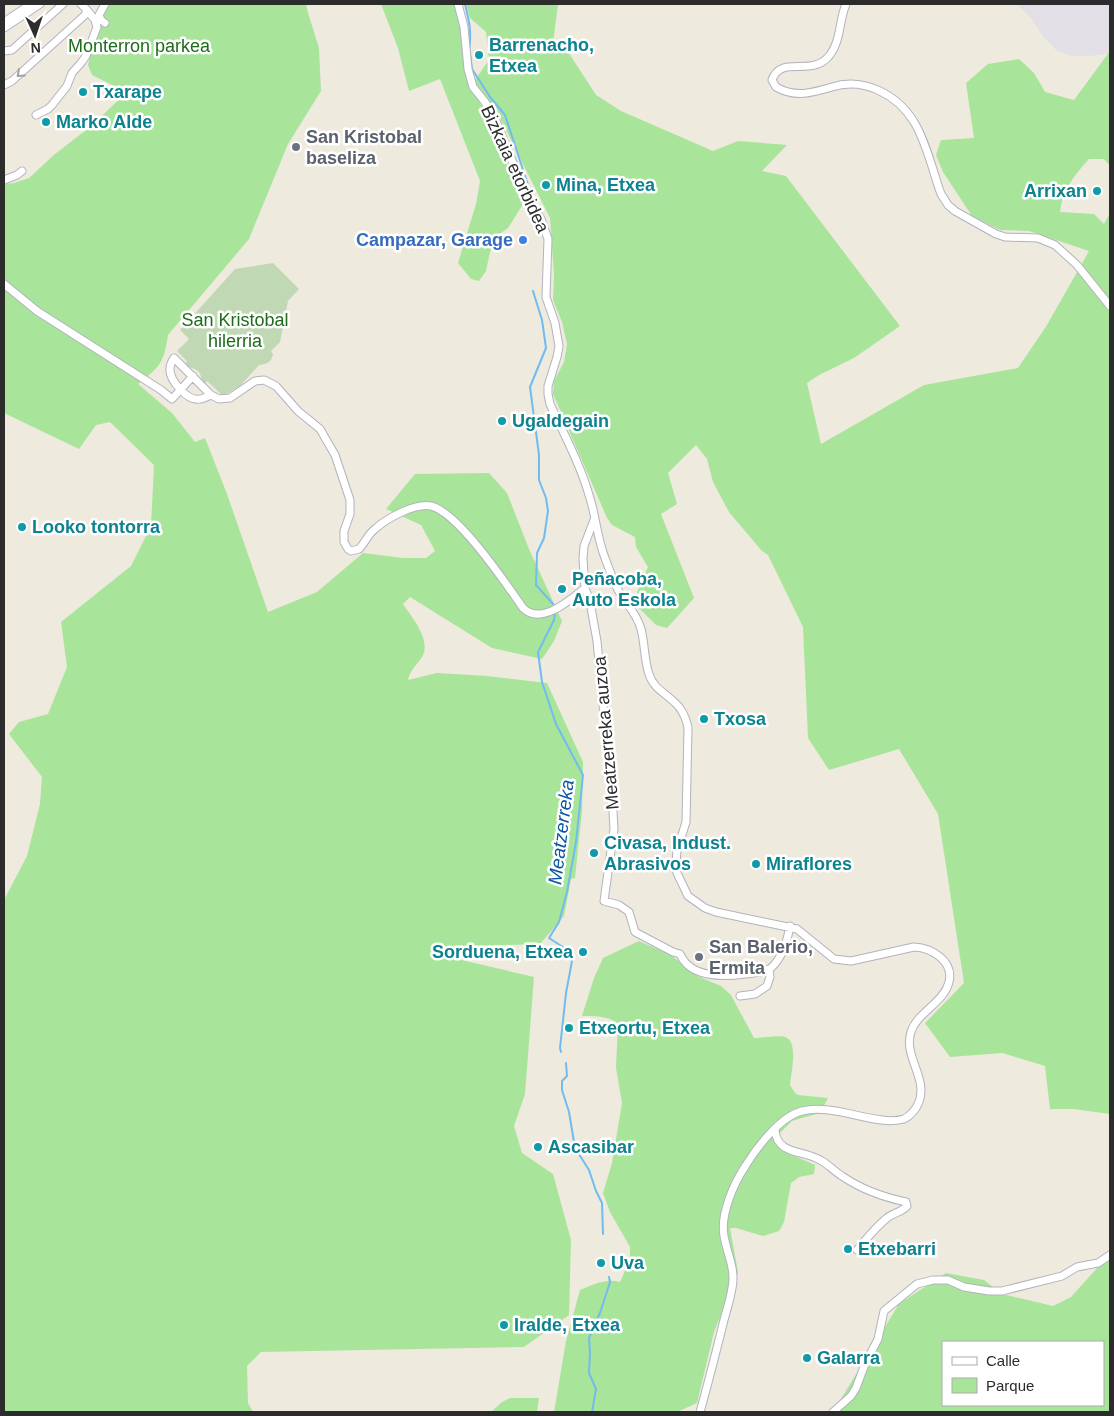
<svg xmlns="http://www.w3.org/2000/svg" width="1114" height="1416" font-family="Arial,sans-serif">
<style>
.industrial{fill:#e2dfe6}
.green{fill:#a8e59a;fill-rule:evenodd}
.cemetery{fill:#c1d8b5}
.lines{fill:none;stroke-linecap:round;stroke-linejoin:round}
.stream{stroke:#71bbf1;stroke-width:2}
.minor-casing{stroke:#b2b2c0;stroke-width:9}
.minor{stroke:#fff;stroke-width:7}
.oneway{stroke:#a0a0a0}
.culture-dot{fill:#0f9aa8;stroke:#fff;stroke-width:2}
.worship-dot{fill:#6b7280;stroke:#fff;stroke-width:2}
.shop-dot{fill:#3f7fe0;stroke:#fff;stroke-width:2}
.labels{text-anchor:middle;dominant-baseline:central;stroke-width:5;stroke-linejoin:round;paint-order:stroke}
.culture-label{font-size:18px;font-weight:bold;fill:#0d838f;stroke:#fff;text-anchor:start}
.park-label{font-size:18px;fill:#1e6c1a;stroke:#fff}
.worship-label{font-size:18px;font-weight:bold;fill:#5b616d;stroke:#fff;text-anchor:start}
.street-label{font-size:18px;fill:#2c2c2c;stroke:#fff}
.shop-label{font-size:18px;font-weight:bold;fill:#366cbe;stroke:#fff;text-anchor:end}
.water-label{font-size:19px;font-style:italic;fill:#0b56a1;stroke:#fff}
</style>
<rect width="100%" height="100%" fill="#eeeade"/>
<!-- industrial -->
<path class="industrial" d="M1017 4H1110V51L1107 54 1089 56H1070L1056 50 1043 36 1031 18Z"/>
<!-- green -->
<path class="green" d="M106 4H306L308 13 319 48 321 91 288 144 249 239 168 335C164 363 160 367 138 384L172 413 195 442 205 438 227 494 268 612 317 592 363 553 403 558H426L435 551 421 525 386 509 415 474 489 473 507 493 529 549 562 621 554 641 542 659 492 648 410 597 403 604C412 618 432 640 422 657 416 666 410 670 408 680L437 673 487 676 547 683 583 762 582 811 575 878 571 879 564 916 540 944 468 946 451 949 453 958 534 977 525 1094 514 1126 522 1153 553 1174 571 1240 569 1315 524 1347 261 1352 247 1366 248 1403 253 1412H4V900L27 856 40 804 42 777 9 734 19 722 48 714 67 667 61 622 131 566 151 526 154 465 110 422 96 425 79 449 4 413V184L14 183 29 178 55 154 90 127 128 91H124L92 75 88 65 100 11Z
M381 4H455L460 18 468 77 481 105 493 121 504 152 524 196 525 201 508 228 498 235 490 252 486 271 479 281 471 279 458 263 476 204 480 181 440 79 409 91 398 48Z
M466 4H558L553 43 565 47 596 95 621 111 713 151 738 141 787 145 762 171 786 176 900 326 854 358 819 375 807 383 821 444 924 385 1018 368 1047 325 1089 251 1029 231 1000 230 972 216 943 172 936 155 941 140 974 138 966 83 988 64 1019 59 1034 73 1045 92 1074 100 1110 51V166L1104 159H1089C1075 174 1062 191 1060 212L1094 214 1104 224 1110 213V1114L1073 1109H1050L1045 1066 1002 1053 950 1057 925 1023 964 983 938 814 899 749 829 770 808 738 803 627 768 555 761 550 729 512 713 482 707 459 696 445 668 473 677 504 661 514 694 598 667 628 656 625 639 608 637 592 648 567 636 547 635 537 612 525 607 518 553 394 554 381 564 362 567 344 562 322 553 300 554 276 550 218 497 112 474 81 489 60 486 32 470 18Z
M639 941 671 955 697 976 721 986 731 995 754 1038C761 1038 779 1035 785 1037 799 1041 791 1074 790 1085L795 1093 798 1095 828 1098 820 1113 792 1121 776 1137 781 1150 815 1165 814 1174 799 1177 791 1183 784 1222 779 1231 763 1236 736 1228H730L738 1272 714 1332 697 1403 677 1412H554L566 1341 580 1290C593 1285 606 1278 620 1282L630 1260V1247L610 1212 603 1193 612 1163 622 1103 616 1068 618 1023C607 1016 596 1016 582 1016L594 978 603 958Z
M1110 1257V1412H833L899 1304 946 1273 984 1280 1002 1294 1053 1306 1071 1297 1098 1267ZM943 1342H1103V1405H943Z
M510 1398H539L537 1412H491L502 1402Z"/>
<!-- cemetery -->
<path class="cemetery" d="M273 263 299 289 288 301 280 342 271 351 273 354C272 362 267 364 259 365L240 386 223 396 207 381 205 384C200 379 202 377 199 372 194 367 189 369 185 364L187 361 177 351 189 339 180 330 235 269Z"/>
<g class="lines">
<!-- stream -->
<path class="stream" d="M465 4C469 20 472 33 469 50
M470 54 472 69 490 97 505 115 528 185
M533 291 542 320 546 348 530 387 539 455V480L546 498 548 511 544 538 537 553 536 585 553 604
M555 614 554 620 538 652 542 682 556 724 583 775 576 842 567 892 559 922 549 938 569 951 572 961 566 993 560 1048 561 1052
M566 1063 567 1076 562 1081V1090L569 1112 575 1148 589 1170 596 1191 602 1203 603 1234
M592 1412 596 1389 589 1373 590 1353 589 1338 600 1313 610 1282 609 1277"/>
<defs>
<path id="minor" d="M105 4 99 15 101 20 105 23
M458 4 464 27 468 69 473 87 485 102 496 121 527 197 541 219 548 239 546 297 555 323 559 346 557 357 548 386V394L550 404C564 434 580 464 589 495 596 516 597 538 605 558 609 569 613 580 618 590 626 603 637 614 641 629 645 644 644 660 649 674 656 697 682 695 688 728L686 822 677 851 676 862 677 873 688 896 705 908 716 912 797 929 834 959 851 961 914 947C932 948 954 961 949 982 944 1003 917 1012 911 1032 903 1056 928 1078 919 1102 916 1109 910 1116 904 1119 877 1127 835 1103 802 1111 781 1116 757 1147 746 1165 734 1183 720 1214 724 1236 727 1254 736 1269 732 1288 730 1301 725 1315 722 1328 715 1356 708 1384 700 1412
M846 4C839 20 841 42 829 56 811 78 781 54 772 80L776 87C795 98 812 93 832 87 863 77 897 94 914 122 926 141 933 172 941 194L948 205 955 211 996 234 1005 237 1038 238 1055 245 1077 265 1110 306
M4 22 31 4
M4 28 40 4
M4 51 12 50 63 4
M4 85 12 81 85 15 87 10 81 4
M36 115 48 109 52 105 67 86 72 73 81 63 86 56 97 27 95 20 87 10
M4 180 17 175 22 171
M4 284 37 311 161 390 172 399 193 376
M174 358 211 395C208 396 204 399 200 399 188 402 169 380 170 369 170 365 172 361 174 358Z
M211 395 219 399 230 398 255 381 264 380 276 386 298 411 320 429 335 455 350 500V514L344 531V542L348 549 351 551 359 549C365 543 368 534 375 529 387 518 415 503 431 506 458 512 507 585 523 608 541 626 570 600 585 588
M594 520 584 546 583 559 585 588 590 602 597 641 613 812 614 829 604 901 619 905 629 912 635 932 673 952 680 954C690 978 723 977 745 974 753 973 764 973 771 968 783 957 787 941 790 926
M740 996 755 994 767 986 770 977 769 969
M775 1130C777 1155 803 1150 820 1160 828 1164 834 1171 842 1176 862 1190 883 1197 906 1202L907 1206C902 1212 893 1213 887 1218 876 1227 866 1239 857 1250
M833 1412 851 1396 856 1388 865 1364 878 1339 884 1311 917 1284 933 1280H948L964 1287 989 1291H1002L1062 1276 1077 1267 1098 1263 1110 1255"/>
</defs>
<!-- minor casing -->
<use href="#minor" class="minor-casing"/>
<!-- minor -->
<use href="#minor" class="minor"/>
</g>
<!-- one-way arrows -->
<defs><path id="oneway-chevron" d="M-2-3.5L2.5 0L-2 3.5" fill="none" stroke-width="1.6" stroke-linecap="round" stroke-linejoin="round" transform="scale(1.25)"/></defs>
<use class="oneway" href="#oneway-chevron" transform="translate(20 74) rotate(138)"/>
<!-- markers -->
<g class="culture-dot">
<circle cx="479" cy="55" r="5"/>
<circle cx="83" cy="92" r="5"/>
<circle cx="46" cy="122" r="5"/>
<circle cx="546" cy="185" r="5"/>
<circle cx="1097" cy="191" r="5"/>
<circle cx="502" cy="421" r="5"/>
<circle cx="22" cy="527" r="5"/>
<circle cx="562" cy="589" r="5"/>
<circle cx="704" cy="719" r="5"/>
<circle cx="594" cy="853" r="5"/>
<circle cx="756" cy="864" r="5"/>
<circle cx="583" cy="952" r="5"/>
<circle cx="569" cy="1028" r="5"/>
<circle cx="538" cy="1147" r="5"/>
<circle cx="848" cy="1249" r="5"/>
<circle cx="601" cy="1263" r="5"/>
<circle cx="504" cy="1325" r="5"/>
<circle cx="807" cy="1358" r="5"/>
</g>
<g class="worship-dot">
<circle cx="296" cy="147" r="5"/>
<circle cx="699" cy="957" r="5"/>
</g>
<circle class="shop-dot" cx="523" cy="240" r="5"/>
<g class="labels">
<!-- culture labels -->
<g class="culture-label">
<text x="489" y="45">Barrenacho,<tspan x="489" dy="21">Etxea</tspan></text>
<text x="93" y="92">Txarape</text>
<text x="56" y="122">Marko Alde</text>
<text x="556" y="185">Mina, Etxea</text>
<text x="1087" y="191" text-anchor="end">Arrixan</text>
<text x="512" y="421">Ugaldegain</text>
<text x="32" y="527">Looko tontorra</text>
<text x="572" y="579">Peñacoba,<tspan x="572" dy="21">Auto Eskola</tspan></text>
<text x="714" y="719">Txosa</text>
<text x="604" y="843">Civasa, Indust.<tspan x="604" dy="21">Abrasivos</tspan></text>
<text x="766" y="864">Miraflores</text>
<text x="573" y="952" text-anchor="end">Sorduena, Etxea</text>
<text x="579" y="1028">Etxeortu, Etxea</text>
<text x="548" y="1147">Ascasibar</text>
<text x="858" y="1249">Etxebarri</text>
<text x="611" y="1263">Uva</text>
<text x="514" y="1325">Iralde, Etxea</text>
<text x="817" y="1358">Galarra</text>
</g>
<!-- park labels -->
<g class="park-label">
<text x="139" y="46">Monterron parkea</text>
<text x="235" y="320">San Kristobal<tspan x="235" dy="21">hilerria</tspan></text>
</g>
<!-- worship labels -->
<g class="worship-label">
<text x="306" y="137">San Kristobal<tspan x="306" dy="21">baseliza</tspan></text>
<text x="709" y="947">San Balerio,<tspan x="709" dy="21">Ermita</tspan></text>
</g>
<!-- street labels -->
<g class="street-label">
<text transform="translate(515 169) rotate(65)">Bizkaia etorbidea</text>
<text transform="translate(606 733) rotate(-95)">Meatzerreka auzoa</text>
</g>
<!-- shop labels -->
<g class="shop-label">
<text x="513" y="240">Campazar, Garage</text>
</g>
<!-- water labels -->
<g class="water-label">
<text transform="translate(561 832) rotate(-83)">Meatzerreka</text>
</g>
</g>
<!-- border -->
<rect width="1114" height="1416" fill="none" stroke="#2c2c2c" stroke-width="10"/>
<!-- legend -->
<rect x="942" y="1341" width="162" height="65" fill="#ffffff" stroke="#ababab"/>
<rect x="952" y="1357" width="25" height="8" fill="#ffffff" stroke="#ababab"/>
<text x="986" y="1366" font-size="15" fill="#2c2c2c">Calle</text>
<rect x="952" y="1378" width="25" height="15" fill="#a8e59a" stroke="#ababab"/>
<text x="986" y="1391" font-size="15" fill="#2c2c2c">Parque</text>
<!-- north arrow -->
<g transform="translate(35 35) rotate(177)" stroke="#ffffff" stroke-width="4" paint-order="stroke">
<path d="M0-4L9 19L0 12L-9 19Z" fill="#2c2c2c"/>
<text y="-8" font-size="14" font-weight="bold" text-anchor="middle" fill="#2c2c2c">N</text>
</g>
</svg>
